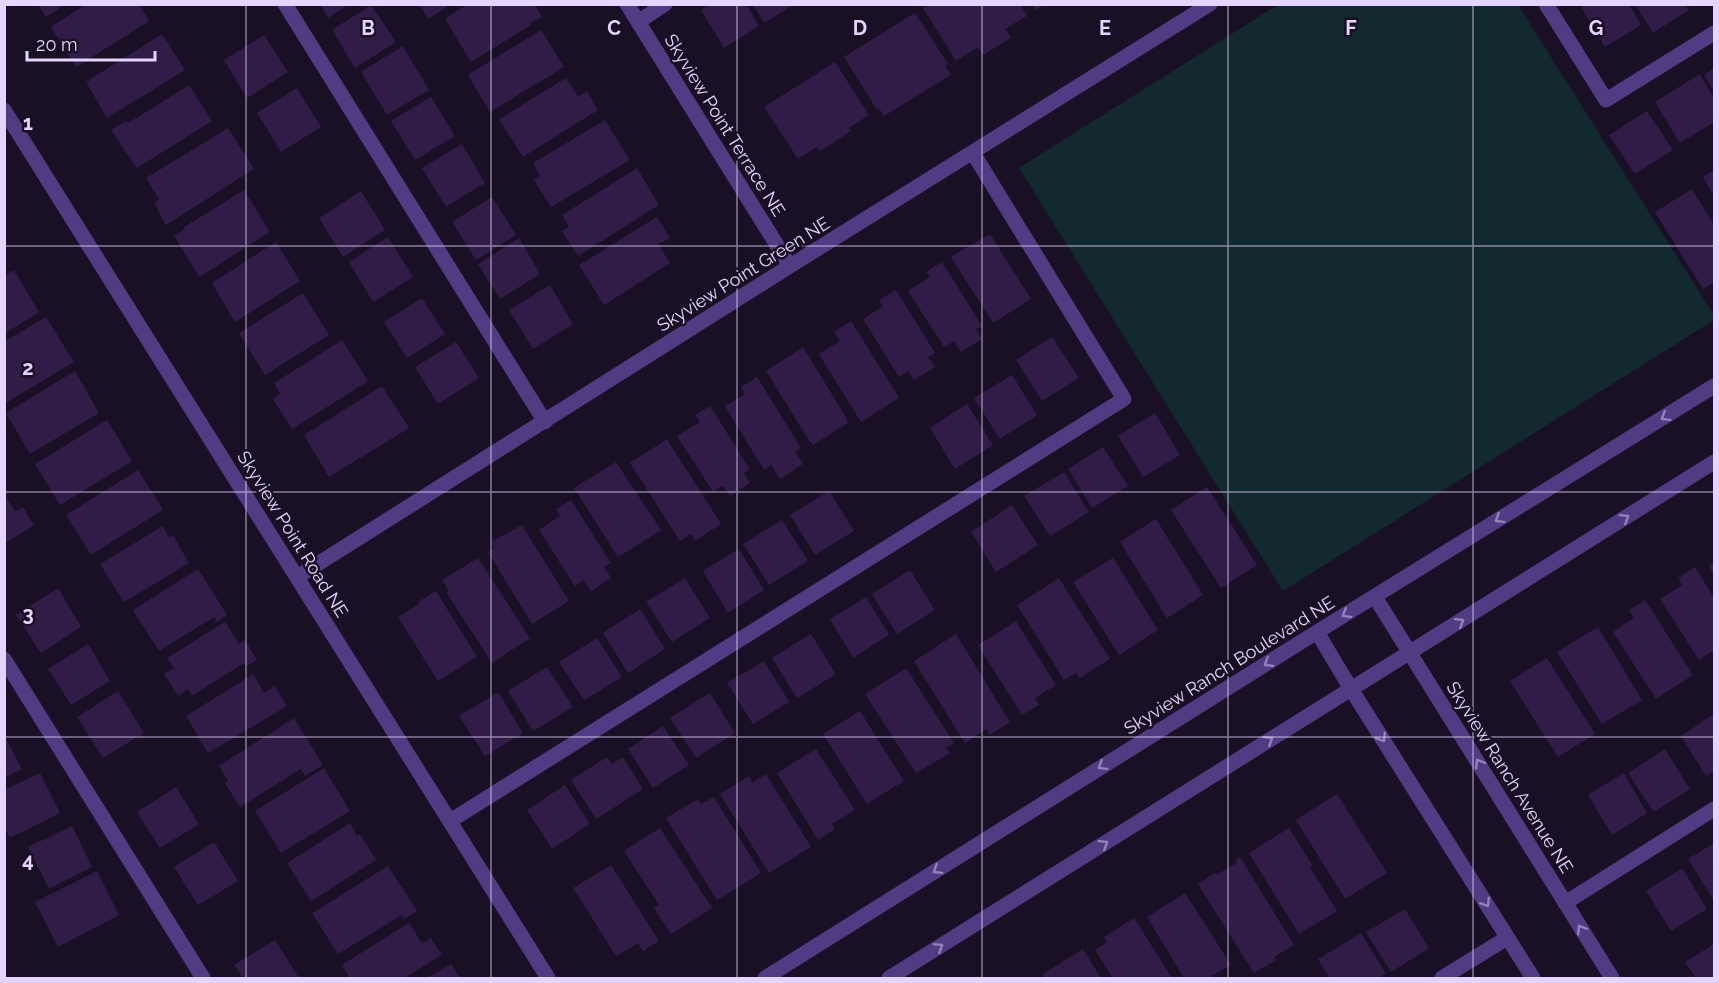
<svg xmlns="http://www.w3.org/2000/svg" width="1719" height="983" font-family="Raleway,sans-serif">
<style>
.green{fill:#132930}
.building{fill:#301c46}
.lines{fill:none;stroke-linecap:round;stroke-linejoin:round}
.service{stroke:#513c83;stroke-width:15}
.minor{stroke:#513c83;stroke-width:15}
.tertiary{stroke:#513c83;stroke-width:15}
.oneway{stroke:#9481ba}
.grid{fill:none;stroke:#e5d5fe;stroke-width:1.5;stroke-opacity:0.55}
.labels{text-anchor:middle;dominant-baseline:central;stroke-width:5;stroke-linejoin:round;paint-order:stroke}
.street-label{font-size:18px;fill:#e5d5fe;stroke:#191026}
.grid-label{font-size:20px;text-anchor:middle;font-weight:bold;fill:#e5d5fe;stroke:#191026;stroke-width:5;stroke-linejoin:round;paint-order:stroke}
</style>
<rect width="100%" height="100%" fill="#191026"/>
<!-- green -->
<path class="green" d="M1279 4 1518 5 1714 315V320L1283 591 1019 168Z"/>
<!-- building -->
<path class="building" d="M38 4H65L46 17Z
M86 4H139L149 21 76 67 51 27Z
M320 4H349L328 18Z
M419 4H451L428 19Z
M468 4H534L542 17 530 23 531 25 471 62 445 19Z
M709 4H746L759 26 724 48 701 10Z
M753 4H794L764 23Z
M929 4H1020L1027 16 1005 29 1011 38 983 55 978 47 956 61 923 8Z
M1033 4H1045L1036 10Z
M1585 4H1629L1641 25 1605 47 1581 7Z
M1635 4H1685L1689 10 1653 33Z
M371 5 396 42 355 68 332 30Z
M915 13 948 64 945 66 951 75 884 116 879 108 877 110 844 57Z
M541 30 564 67 490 112 468 75Z
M162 34 185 70 107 118 86 82Z
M264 35 288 72 247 98 224 60Z
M403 46 429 90 387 115 361 72Z
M835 62 869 115 849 128 851 131 820 151 817 147 798 159 764 107Z
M1714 68V92L1704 75Z
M1700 74 1714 98V122L1680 143 1655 102Z
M566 78 578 97 587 91 598 110 523 157 499 119Z
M189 85 212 121 137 168 111 130 126 121 128 123Z
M297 88 321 127 281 152 257 113Z
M431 97 455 136 415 160 391 121Z
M1647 111 1673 150 1635 174 1609 135Z
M605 120 630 160 551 207 534 180 540 176 533 163Z
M228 128 254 169 166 225 154 203 159 200 146 178Z
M462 144 485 183 446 207 422 168Z
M637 168 659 205 578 256 562 231 569 227 562 215Z
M1714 170V196L1703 177Z
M1692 189 1714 225V282L1703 289 1655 212Z
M244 190 270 232 199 277 174 236 185 229 184 227Z
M361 191 385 230 343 257 319 218Z
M492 197 516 235 476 260 452 222Z
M657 217 670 238 658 244 670 263 604 305 579 265Z
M990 234 1031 299 993 323 951 257Z
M388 237 413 277 373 302 349 262Z
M519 238 540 274 500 299 478 264Z
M276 242 300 281 235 322 212 283Z
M942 262 982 326 976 329 982 339 961 352 954 341 944 347 908 291 930 277 926 272Z
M14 270 39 312 4 334V276Z
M550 285 573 324 533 349 509 310Z
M896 290 935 353 928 357 935 367 914 380 908 371 899 377 863 319 883 306 879 300Z
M303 293 329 335 265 375 239 333Z
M422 298 445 334 407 358 384 322Z
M46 317 74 362 4 404V342Z
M851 321 899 398 861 422 819 354 840 341 834 332Z
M1052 337 1079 378 1042 401 1016 360Z
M342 340 368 381 292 429 273 399 280 394 274 383Z
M456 342 479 378 438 404 415 367Z
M803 347 847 419 846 420 848 423 813 445 811 442H810L766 371Z
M75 371 99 413 30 454 6 413Z
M1012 375 1037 415 1000 439 974 398Z
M757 377 801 448 795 451 803 464 780 479 771 465 764 470 725 406 745 394 741 387Z
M382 386 409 428 329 477 304 435Z
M967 404 993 445 955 469 930 428Z
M710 406 750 469 744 473 750 483 730 496 723 486 713 492 677 436 700 422 695 415Z
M1155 413 1180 455 1143 477 1118 436Z
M107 420 132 461 60 505 35 464Z
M667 439 721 524 695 541 691 534 680 541 630 463Z
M1103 447 1128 486 1092 508 1068 469Z
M616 462 661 530 618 557 574 488Z
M138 470 163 510 91 555 66 515Z
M1064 472 1089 512 1050 536 1024 496Z
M1207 487 1257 565 1221 588 1171 510Z
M829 491 854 531 815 555 790 515Z
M4 494 15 511 23 507 34 525 4 544Z
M571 500 611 563 604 567 611 578 591 591 584 580 575 586 539 530 560 516 556 509Z
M1012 505 1038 545 996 572 971 532Z
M1156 519 1203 595 1167 618 1120 542Z
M782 520 808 561 769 585 743 544Z
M522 525 569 601 532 624 488 552 494 548 491 542Z
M163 526 169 538 173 535 189 563 124 602 100 564Z
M739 549 764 590 728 613 703 571Z
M478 558 530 638 492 663 446 592 449 591 442 580Z
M1113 558 1158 630 1119 655 1073 582Z
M1714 562V575L1709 566Z
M1695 567 1714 598V650L1699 660 1660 599 1682 585 1678 578Z
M198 569 227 615 217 622 214 617 159 651 133 610Z
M910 570 935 610 897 634 872 594Z
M685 578 710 618 672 642 646 602Z
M1059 578 1110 659 1080 678 1076 673 1064 680 1017 605Z
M58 588 81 627 41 653 16 615Z
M436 591 477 657 438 681 398 617 419 604 418 602Z
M866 597 889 635 853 658 830 619Z
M1645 600 1693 675 1656 699 1613 632 1634 618 1629 610Z
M640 609 665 649 628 673 603 633Z
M1016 621 1056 685 1035 698 1039 705 1022 715 978 645Z
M225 622 239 644 245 640 257 660 246 666 244 663 192 696 188 689 178 696 164 674 174 668 167 658Z
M1598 627 1642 700 1602 724 1557 652Z
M811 634 836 674 797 698 772 658Z
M956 634 1010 722 990 735 986 729 965 743 914 661Z
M597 638 622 677 584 700 559 662Z
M88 644 110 681 71 705 48 669Z
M1547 658 1595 734 1558 757 1510 681Z
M764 661 789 702 753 724 727 683Z
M547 667 573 707 533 731 508 691Z
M906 668 954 743 946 748 950 753 916 773 865 694Z
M253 674 264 693 275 686 287 706 208 753 186 716Z
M118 691 144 733 103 758 77 717Z
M498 692 523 733 485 756 459 716Z
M710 693 735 733 696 758 670 718Z
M860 711 904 781 867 804 823 734Z
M1714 714V771L1706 776 1681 736Z
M294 718 323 765 305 776 301 769 240 807 225 783 228 781 219 766Z
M663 726 689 765 653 788 628 749Z
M4 735 22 769 4 778Z
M816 749 855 810 832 824 835 829 818 840 777 773Z
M1665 749 1690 789 1654 812 1628 773Z
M607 757 612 764 623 757 643 789 596 819 571 780Z
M324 768 350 811 281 853 255 811Z
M40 773 60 813 10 838 4 827V790Z
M1624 773 1647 813 1612 835 1588 795Z
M766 774 811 847 769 873 720 794 749 776 752 783Z
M565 785 590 824 552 849 527 810Z
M176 787 199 824 160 848 137 812Z
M1337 794 1387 873 1345 899 1296 820Z
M714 797 761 873 717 900 666 818 698 799 701 804Z
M350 823 357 836 360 834 376 860 311 901 287 863Z
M72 826 92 867 49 889 28 847Z
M660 828 712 908 671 934 654 908 659 905 624 851Z
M1289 828 1312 865 1310 867 1337 911 1299 934 1249 853Z
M214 842 238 881 198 905 174 867Z
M1714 843V901L1688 859Z
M1240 857 1294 945 1274 957 1276 960 1254 973 1198 884 1215 873 1216 875 1237 863 1235 860Z
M611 865 659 941 643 951 638 943 616 956 573 888Z
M388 866 417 911 404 919 402 915 338 954 312 913Z
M1682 868 1707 909 1671 931 1646 891Z
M97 871 119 915 58 947 35 902Z
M1185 893 1231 965 1208 978H1184L1147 917Z
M1405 909 1429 948 1391 972 1366 932Z
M1134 918 1172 978H1113L1095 950 1107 942 1104 937Z
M409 923 422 943 431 938 442 955 404 978H350L342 965Z
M1361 933 1386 974 1378 978H1330L1318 959Z
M275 940 299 978H243L234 965Z
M1714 944V978H1696L1685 962Z
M1083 949 1101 978H1045L1043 974Z
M451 964 460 978H427Z"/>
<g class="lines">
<!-- service -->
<path class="service" d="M285 4 545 422
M1546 4 1606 100 1714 33
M638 22 665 4
M4 659 203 978
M450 821 1124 399 973 153
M1565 903 1714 809
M1442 978 1507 938"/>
<!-- minor -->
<path class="minor" d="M627 4 790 266
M4 110 548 978
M297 577 790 266 1210 4"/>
<!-- tertiary -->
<path class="tertiary" d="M1375 597 1612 978
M1317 632 1351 689 1533 978
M765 978 1317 632 1714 386
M889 978 1714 462"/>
</g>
<!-- one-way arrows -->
<defs><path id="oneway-chevron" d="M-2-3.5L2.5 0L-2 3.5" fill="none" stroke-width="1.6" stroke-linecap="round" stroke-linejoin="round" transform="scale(1.5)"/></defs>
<g class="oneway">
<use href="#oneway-chevron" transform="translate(1665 417) rotate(148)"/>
<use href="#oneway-chevron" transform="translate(1625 518) rotate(-32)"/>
<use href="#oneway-chevron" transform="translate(1499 519) rotate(148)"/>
<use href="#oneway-chevron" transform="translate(1346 614) rotate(149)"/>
<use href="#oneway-chevron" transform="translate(1460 622) rotate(-32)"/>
<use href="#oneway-chevron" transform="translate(1268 663) rotate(148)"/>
<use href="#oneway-chevron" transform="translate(1382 738) rotate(58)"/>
<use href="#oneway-chevron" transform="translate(1269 740) rotate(-32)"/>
<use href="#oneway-chevron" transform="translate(1479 763) rotate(-122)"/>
<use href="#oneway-chevron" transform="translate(1102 766) rotate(148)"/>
<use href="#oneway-chevron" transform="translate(1104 844) rotate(-32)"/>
<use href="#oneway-chevron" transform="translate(937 870) rotate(148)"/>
<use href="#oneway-chevron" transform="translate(1486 903) rotate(58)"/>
<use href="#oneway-chevron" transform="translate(1581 929) rotate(-122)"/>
<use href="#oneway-chevron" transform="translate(939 947) rotate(-32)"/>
</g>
<!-- grid -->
<path class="grid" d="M246 4V978M491 4V978M737 4V978M982 4V978M1228 4V978M1473 4V978M4 246H1714M4 492H1714M4 737H1714"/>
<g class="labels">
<!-- street labels -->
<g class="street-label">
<text transform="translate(725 125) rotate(58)">Skyview Point Terrace NE</text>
<text transform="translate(743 274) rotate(-32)">Skyview Point Green NE</text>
<text transform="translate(293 534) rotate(58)">Skyview Point Road NE</text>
<text transform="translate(1229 665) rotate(-32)">Skyview Ranch Boulevard NE</text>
<text transform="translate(1510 777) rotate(58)">Skyview Ranch Avenue NE</text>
</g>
</g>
<g class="grid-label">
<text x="368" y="35">B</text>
<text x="614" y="35">C</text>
<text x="860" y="35">D</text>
<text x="1105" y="35">E</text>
<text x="1351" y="35">F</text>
<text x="1596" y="35">G</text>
<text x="28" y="130">1</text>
<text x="28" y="375">2</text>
<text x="28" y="621">3</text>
<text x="28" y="867">4</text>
</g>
<!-- border -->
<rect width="1719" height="983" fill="none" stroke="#e5d5fe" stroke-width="12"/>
<!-- scale -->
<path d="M27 51v9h128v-9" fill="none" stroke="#e5d5fe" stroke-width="3"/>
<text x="36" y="51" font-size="18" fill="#e5d5fe" stroke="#191026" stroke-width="4.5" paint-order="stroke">20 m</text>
</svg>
